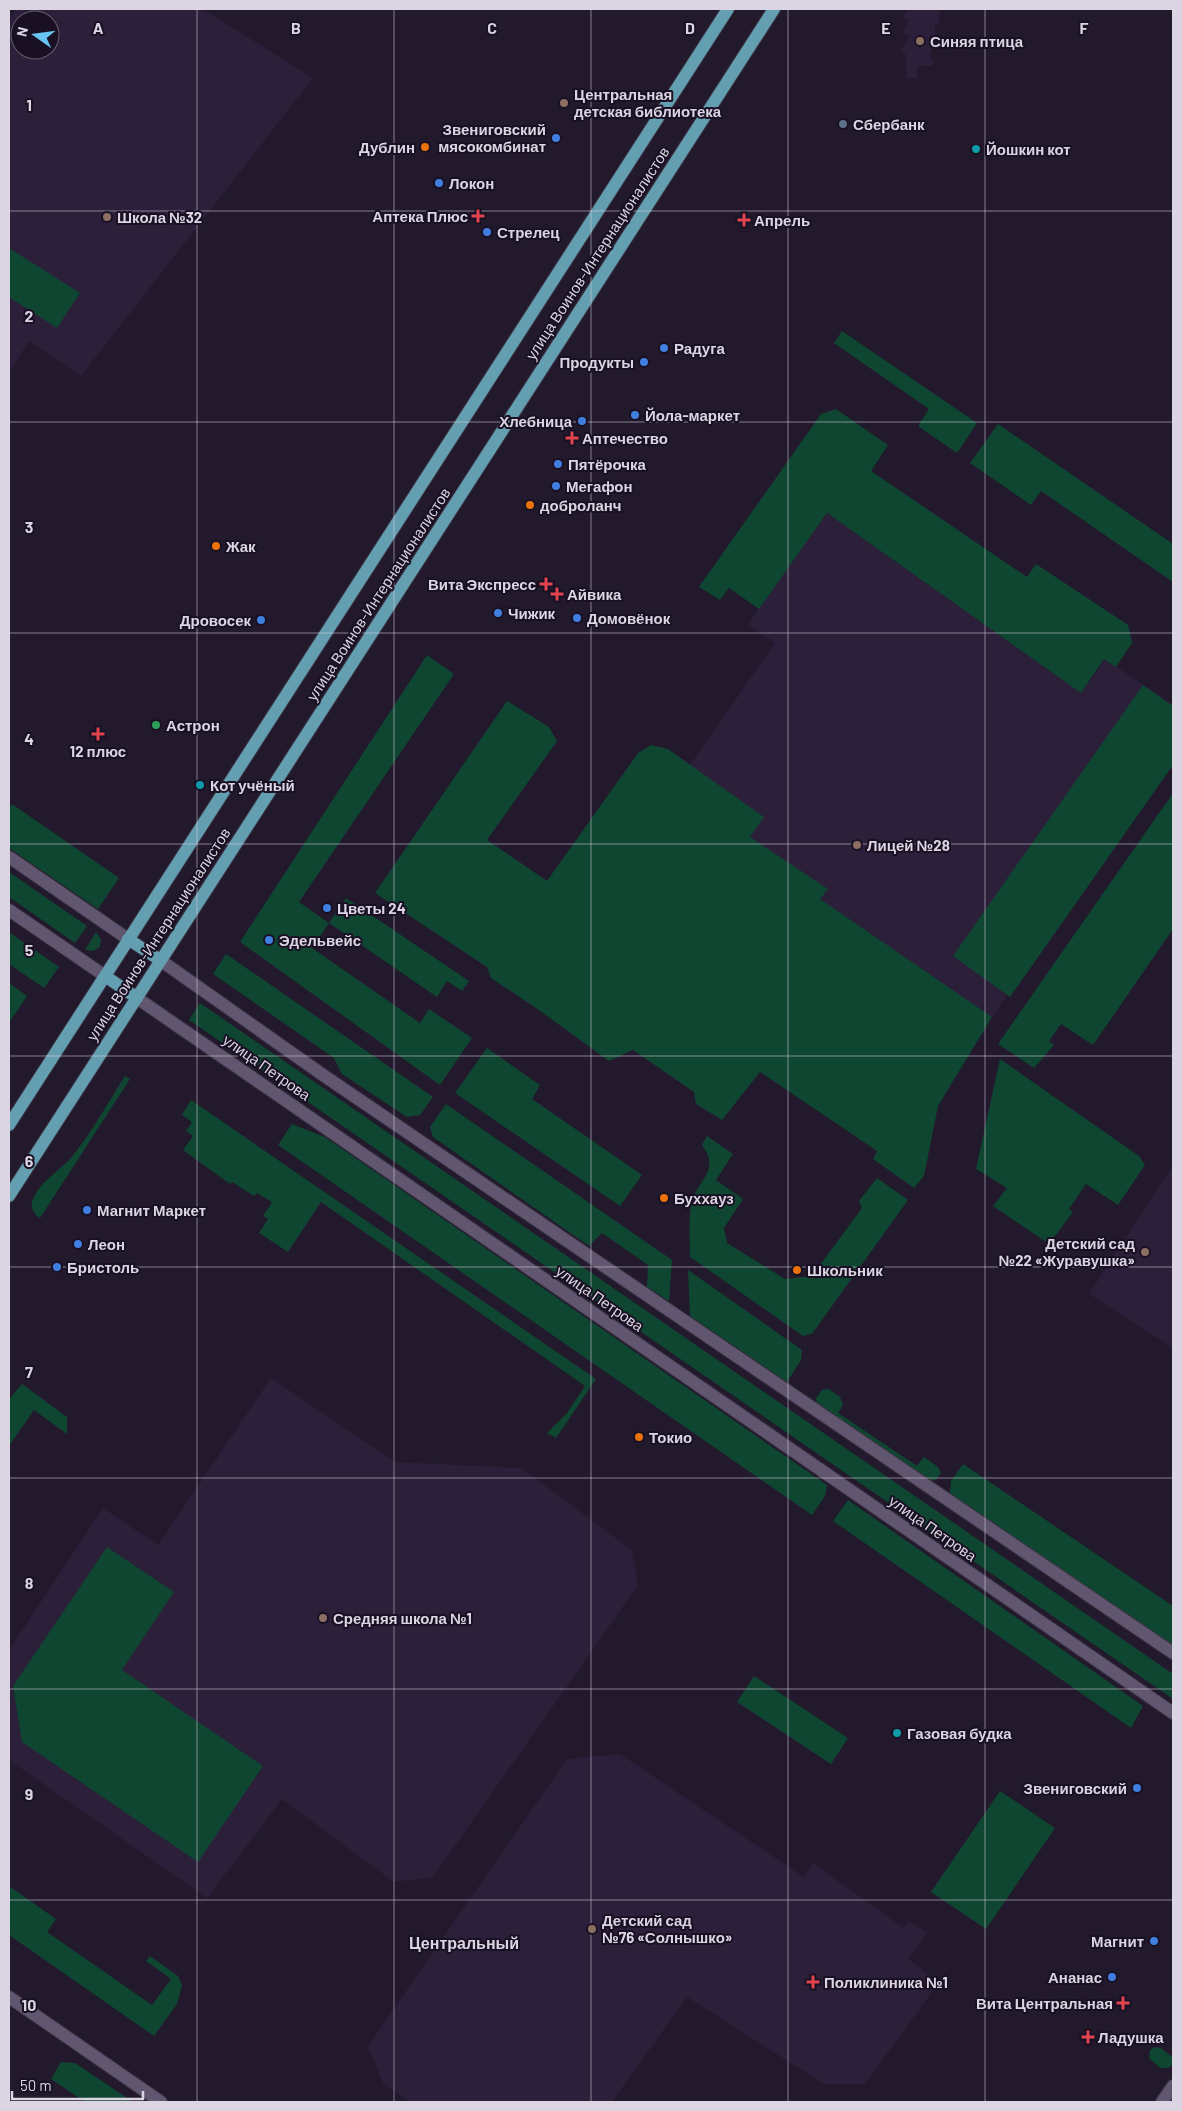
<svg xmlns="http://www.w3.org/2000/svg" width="1182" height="2111" font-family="Barlow,sans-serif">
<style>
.built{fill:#2b1f3a;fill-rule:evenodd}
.green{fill:#0f4632}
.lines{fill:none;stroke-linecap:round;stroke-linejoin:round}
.minor-casing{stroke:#3a3242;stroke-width:14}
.tertiary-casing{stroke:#3a3242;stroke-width:14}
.secondary-casing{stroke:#3a3242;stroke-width:14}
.primary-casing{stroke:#3a3242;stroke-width:14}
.minor{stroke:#61566f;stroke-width:12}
.tertiary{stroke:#61566f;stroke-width:12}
.secondary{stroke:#61566f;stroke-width:12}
.primary{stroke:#639fb0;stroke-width:12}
.grid{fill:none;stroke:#dbd5e3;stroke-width:1;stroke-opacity:0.55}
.education-dot{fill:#8d6e63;stroke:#191023;stroke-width:2}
.service-dot{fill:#5c6f8a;stroke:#191023;stroke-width:2}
.shop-dot{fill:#3f7fe0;stroke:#191023;stroke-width:2}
.food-dot{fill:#e8710a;stroke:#191023;stroke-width:2}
.culture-dot{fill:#0f9aa8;stroke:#191023;stroke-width:2}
.health-dot{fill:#e0444e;stroke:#191023;stroke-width:2}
.leisure-dot{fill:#2e9e5b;stroke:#191023;stroke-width:2}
.labels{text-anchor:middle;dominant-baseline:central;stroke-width:4;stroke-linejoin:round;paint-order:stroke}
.poi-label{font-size:15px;font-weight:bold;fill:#dbd5e3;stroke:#191023;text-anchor:start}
.street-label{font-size:15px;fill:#dbd5e3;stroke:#191023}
.neighbourhood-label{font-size:16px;font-weight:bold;fill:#dbd5e3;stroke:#191023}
.grid-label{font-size:16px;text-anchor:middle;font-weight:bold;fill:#dbd5e3;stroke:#191023;stroke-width:4;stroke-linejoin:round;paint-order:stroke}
</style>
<rect width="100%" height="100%" fill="#22192d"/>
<!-- built -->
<path class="built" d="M16 9H203L313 78 81 376 29 341 9 372V20ZM20 20H50V50H20Z
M908 9H940L939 25H935L934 45H931L930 59 933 60V66H918L917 78H906V55L900 51 909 37 902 32 909 21 903 17Z
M827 513 1081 693 1105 659 1173 705V761L992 1017 894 1163 690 765 775 643 748 624Z
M1173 1165V1348L1089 1294Z
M271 1378 395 1462 521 1468 632 1550 638 1585 433 1877 394 1882 282 1799 207 1898 9 1760V1650L103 1508 158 1545Z
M620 1754 804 1877 813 1863 904 1928 909 1921 927 1933 908 1959 927 1973 932 1992 865 2084H824L687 1997 612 2102H410L383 2083 368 2046 567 1759Z"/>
<!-- green -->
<path class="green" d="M9 248 80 293 57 328 9 297Z
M842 331 977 423 957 453 918 426 929 409 834 343Z
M836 409 888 445 871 471 1027 577 1036 564 1128 625 1132 643 1116 667 1104 659 1081 693 827 513 759 609 729 588 720 600 699 587 821 414Z
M998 424 1173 544V582L1041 491 1031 505 970 463Z
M427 655 454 674 299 902 329 923 346 898 469 981 462 991 447 981 437 997 329 923 312 948 420 1023 429 1009 472 1038 440 1085 240 942Z
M1143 685 1173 706V765L1010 997 953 956Z
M507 701 549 727 557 741 487 840 547 881 638 753 651 745 668 749 764 817 750 837 828 889 820 899 992 1017 938 1106 924 1176 914 1188 873 1159 877 1151 760 1072 722 1120 696 1104 694 1092 633 1050 609 1061 536 1008 491 978 487 967 375 893Z
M1173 793V929L1093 1045 1061 1024 1049 1041 1054 1045 1034 1068 998 1044Z
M12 804 119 878 98 909 9 848V809Z
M9 872 87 926 75 943 9 897Z
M9 932 59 967 44 988 9 964Z
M96 932 101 939 100 947 93 951 85 950Z
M226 954 433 1097 420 1115 407 1117 342 1074 334 1058 213 974Z
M9 983 27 996 9 1023Z
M200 1003 1173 1674V1699L189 1020Z
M487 1048 540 1085 532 1099 642 1175 620 1206 455 1093Z
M1000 1059 1139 1156 1145 1165 1118 1205 1086 1184 1069 1209 1073 1212 1049 1244 993 1206 1007 1188 976 1169Z
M125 1076 130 1079 40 1218C33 1214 30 1207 33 1199 40 1182 58 1172 70 1159 91 1134 107 1104 125 1076Z
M191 1100 596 1379 556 1438 547 1433 567 1413 585 1386 321 1202 288 1252 259 1233 268 1219 263 1216 272 1202 257 1193 254 1196 232 1182 230 1184 183 1150 193 1136 186 1131 192 1122 182 1115Z
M446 1104 672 1260 669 1301 647 1287 648 1265 602 1233 589 1246 433 1137 430 1127Z
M292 1124 325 1137 827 1485 825 1496 812 1515 278 1145Z
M707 1136 733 1154 716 1180 743 1199 724 1228 727 1243 785 1279 812 1276 862 1208 859 1201 877 1178 908 1200 812 1334 803 1336 690 1257C690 1242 688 1215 692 1201 698 1179 721 1171 702 1145Z
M688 1270 802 1350 801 1360 787 1382 690 1316Z
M22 1384 67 1417V1434L34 1410 9 1446V1399Z
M829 1389 840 1397 843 1405 838 1413 917 1466 924 1457 938 1467 941 1473 936 1480 928 1481 817 1404 816 1398 822 1390Z
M963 1464 1173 1606V1645L950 1495 951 1481Z
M848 1500 1143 1706 1131 1728 833 1521Z
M107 1547 174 1592 122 1670 263 1766 198 1862 22 1742 13 1686Z
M754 1676 848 1738 831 1764 737 1702Z
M1000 1791 1055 1828 986 1929 931 1892Z
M9 1886 56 1919 47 1932 152 2005 171 1979 146 1961 150 1956 178 1976 182 1985 177 2004 154 2036 9 1935Z
M1155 2047 1161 2048 1172 2057 1173 2064 1169 2068H1160L1149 2058 1150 2050Z
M61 2062 75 2063 133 2102H85L51 2079Z"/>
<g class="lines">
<defs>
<path id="minor" d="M9 1997 161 2102"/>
<path id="tertiary" d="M1162 2102 1173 2086"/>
<path id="secondary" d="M9 857 128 939
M9 910 105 976
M160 960 323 1075 1173 1653
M137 998 1173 1713"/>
<path id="primary" d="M128 939 160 960
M105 976 137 998
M9 1125 728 9
M9 1196 774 9"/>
</defs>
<!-- minor casing -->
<use href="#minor" class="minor-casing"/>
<!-- tertiary casing -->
<use href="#tertiary" class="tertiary-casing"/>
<!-- secondary casing -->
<use href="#secondary" class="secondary-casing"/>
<!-- primary casing -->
<use href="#primary" class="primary-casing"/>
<!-- minor -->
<use href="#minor" class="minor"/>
<!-- tertiary -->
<use href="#tertiary" class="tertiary"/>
<!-- secondary -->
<use href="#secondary" class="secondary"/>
<!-- primary -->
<use href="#primary" class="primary"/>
</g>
<!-- grid -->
<path class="grid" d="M197 9V2102M394 9V2102M591 9V2102M788 9V2102M985 9V2102M9 211H1173M9 422H1173M9 633H1173M9 844H1173M9 1056H1173M9 1267H1173M9 1478H1173M9 1689H1173M9 1900H1173"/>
<!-- markers -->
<g class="education-dot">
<circle cx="920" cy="41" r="5"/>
<circle cx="564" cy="103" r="5"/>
<circle cx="107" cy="217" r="5"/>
<circle cx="857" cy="845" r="5"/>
<circle cx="1145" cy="1252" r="5"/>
<circle cx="323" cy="1618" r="5"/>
<circle cx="592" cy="1929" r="5"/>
</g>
<circle class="service-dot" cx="843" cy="124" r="5"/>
<g class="shop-dot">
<circle cx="556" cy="138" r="5"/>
<circle cx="439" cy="183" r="5"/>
<circle cx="487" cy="232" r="5"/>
<circle cx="664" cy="348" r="5"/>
<circle cx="644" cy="362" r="5"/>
<circle cx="635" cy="415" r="5"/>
<circle cx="582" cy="421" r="5"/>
<circle cx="558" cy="464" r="5"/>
<circle cx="556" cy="486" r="5"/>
<circle cx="498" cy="613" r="5"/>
<circle cx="577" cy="618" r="5"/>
<circle cx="261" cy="620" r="5"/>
<circle cx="327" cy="908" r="5"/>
<circle cx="269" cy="940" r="5"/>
<circle cx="87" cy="1210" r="5"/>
<circle cx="78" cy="1244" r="5"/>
<circle cx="57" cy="1267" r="5"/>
<circle cx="1137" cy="1788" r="5"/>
<circle cx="1154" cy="1941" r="5"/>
<circle cx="1112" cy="1977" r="5"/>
</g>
<g class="food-dot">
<circle cx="425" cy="147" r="5"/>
<circle cx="530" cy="505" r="5"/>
<circle cx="216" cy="546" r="5"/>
<circle cx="664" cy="1198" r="5"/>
<circle cx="797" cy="1270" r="5"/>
<circle cx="639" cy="1437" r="5"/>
</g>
<g class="culture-dot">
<circle cx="976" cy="149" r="5"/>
<circle cx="200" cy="785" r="5"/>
<circle cx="897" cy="1733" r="5"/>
</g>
<g class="health-dot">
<path d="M475.5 208.5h5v5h5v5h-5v5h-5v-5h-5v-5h5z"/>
<path d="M741.5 212.5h5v5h5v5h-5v5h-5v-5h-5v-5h5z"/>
<path d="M569.5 430.5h5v5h5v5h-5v5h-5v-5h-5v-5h5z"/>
<path d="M543.5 576.5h5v5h5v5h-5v5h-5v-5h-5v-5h5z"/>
<path d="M554.5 586.5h5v5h5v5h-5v5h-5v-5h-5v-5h5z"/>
<path d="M95.5 726.5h5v5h5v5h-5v5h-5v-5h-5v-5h5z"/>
<path d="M810.5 1974.5h5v5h5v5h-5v5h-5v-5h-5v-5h5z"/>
<path d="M1120.5 1995.5h5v5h5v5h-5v5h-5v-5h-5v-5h5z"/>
<path d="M1085.5 2029.5h5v5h5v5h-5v5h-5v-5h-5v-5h5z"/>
</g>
<circle class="leisure-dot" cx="156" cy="725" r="5"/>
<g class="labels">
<!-- poi labels -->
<g class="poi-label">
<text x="930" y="41">Синяя птица</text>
<text x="574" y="94">Центральная<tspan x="574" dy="17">детская библиотека</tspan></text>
<text x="853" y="124">Сбербанк</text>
<text x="546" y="129" text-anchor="end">Звениговский<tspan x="546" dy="17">мясокомбинат</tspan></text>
<text x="415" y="147" text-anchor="end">Дублин</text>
<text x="986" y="149">Йошкин кот</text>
<text x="449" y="183">Локон</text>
<text x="468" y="216" text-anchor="end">Аптека Плюс</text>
<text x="117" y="217">Школа №32</text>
<text x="754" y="220">Апрель</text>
<text x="497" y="232">Стрелец</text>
<text x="674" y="348">Радуга</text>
<text x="634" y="362" text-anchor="end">Продукты</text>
<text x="645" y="415">Йола-маркет</text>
<text x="572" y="421" text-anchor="end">Хлебница</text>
<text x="582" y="438">Аптечество</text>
<text x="568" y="464">Пятёрочка</text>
<text x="566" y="486">Мегафон</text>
<text x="540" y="505">доброланч</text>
<text x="226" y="546">Жак</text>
<text x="536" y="584" text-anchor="end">Вита Экспресс</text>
<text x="567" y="594">Айвика</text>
<text x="508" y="613">Чижик</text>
<text x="587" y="618">Домовёнок</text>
<text x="251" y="620" text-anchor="end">Дровосек</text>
<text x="166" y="725">Астрон</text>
<text x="98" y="751" text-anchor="middle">12 плюс</text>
<text x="210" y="785">Кот учёный</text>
<text x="867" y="845">Лицей №28</text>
<text x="337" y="908">Цветы 24</text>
<text x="279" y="940">Эдельвейс</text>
<text x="674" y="1198">Буххауз</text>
<text x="97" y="1210">Магнит Маркет</text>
<text x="1135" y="1243" text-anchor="end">Детский сад<tspan x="1135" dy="17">№22 «Журавушка»</tspan></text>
<text x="88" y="1244">Леон</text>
<text x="67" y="1267">Бристоль</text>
<text x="807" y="1270">Школьник</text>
<text x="649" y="1437">Токио</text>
<text x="333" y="1618">Средняя школа №1</text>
<text x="907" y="1733">Газовая будка</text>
<text x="1127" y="1788" text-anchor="end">Звениговский</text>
<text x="602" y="1920">Детский сад<tspan x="602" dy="17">№76 «Солнышко»</tspan></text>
<text x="1144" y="1941" text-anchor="end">Магнит</text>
<text x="1102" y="1977" text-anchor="end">Ананас</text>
<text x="824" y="1982">Поликлиника №1</text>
<text x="1113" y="2003" text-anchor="end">Вита Центральная</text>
<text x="1098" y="2037">Ладушка</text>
</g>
<!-- street labels -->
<g class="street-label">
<text transform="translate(597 253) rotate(-57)">улица Воинов-Интернационалистов</text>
<text transform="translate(378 594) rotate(-57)">улица Воинов-Интернационалистов</text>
<text transform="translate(158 934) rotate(-57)">улица Воинов-Интернационалистов</text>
<text transform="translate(267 1067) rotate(35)">улица Петрова</text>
<text transform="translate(600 1298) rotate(35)">улица Петрова</text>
<text transform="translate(933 1528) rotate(35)">улица Петрова</text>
</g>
<!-- neighbourhood labels -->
<g class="neighbourhood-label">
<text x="464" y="1942">Центральный</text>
</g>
</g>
<g class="grid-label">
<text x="98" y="34">A</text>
<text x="296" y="34">B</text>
<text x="492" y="34">C</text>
<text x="690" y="34">D</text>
<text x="886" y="34">E</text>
<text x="1084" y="34">F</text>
<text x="29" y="111">1</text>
<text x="29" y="322">2</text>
<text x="29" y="533">3</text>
<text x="29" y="745">4</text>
<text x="29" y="956">5</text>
<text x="29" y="1167">6</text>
<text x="29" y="1378">7</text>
<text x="29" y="1589">8</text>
<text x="29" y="1800">9</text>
<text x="29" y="2011">10</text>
</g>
<!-- border -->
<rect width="1182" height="2111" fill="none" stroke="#dbd5e3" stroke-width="20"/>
<!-- north arrow -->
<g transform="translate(35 35) rotate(284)"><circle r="24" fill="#191023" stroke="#675f70"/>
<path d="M0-4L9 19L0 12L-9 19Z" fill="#68c4f0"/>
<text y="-8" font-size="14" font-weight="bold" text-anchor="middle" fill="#dbd5e3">N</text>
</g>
<!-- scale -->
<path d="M12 2091v8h131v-8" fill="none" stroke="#dbd5e3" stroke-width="2.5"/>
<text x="20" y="2091" font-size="15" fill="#dbd5e3" stroke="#191023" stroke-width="4" paint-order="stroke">50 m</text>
</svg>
